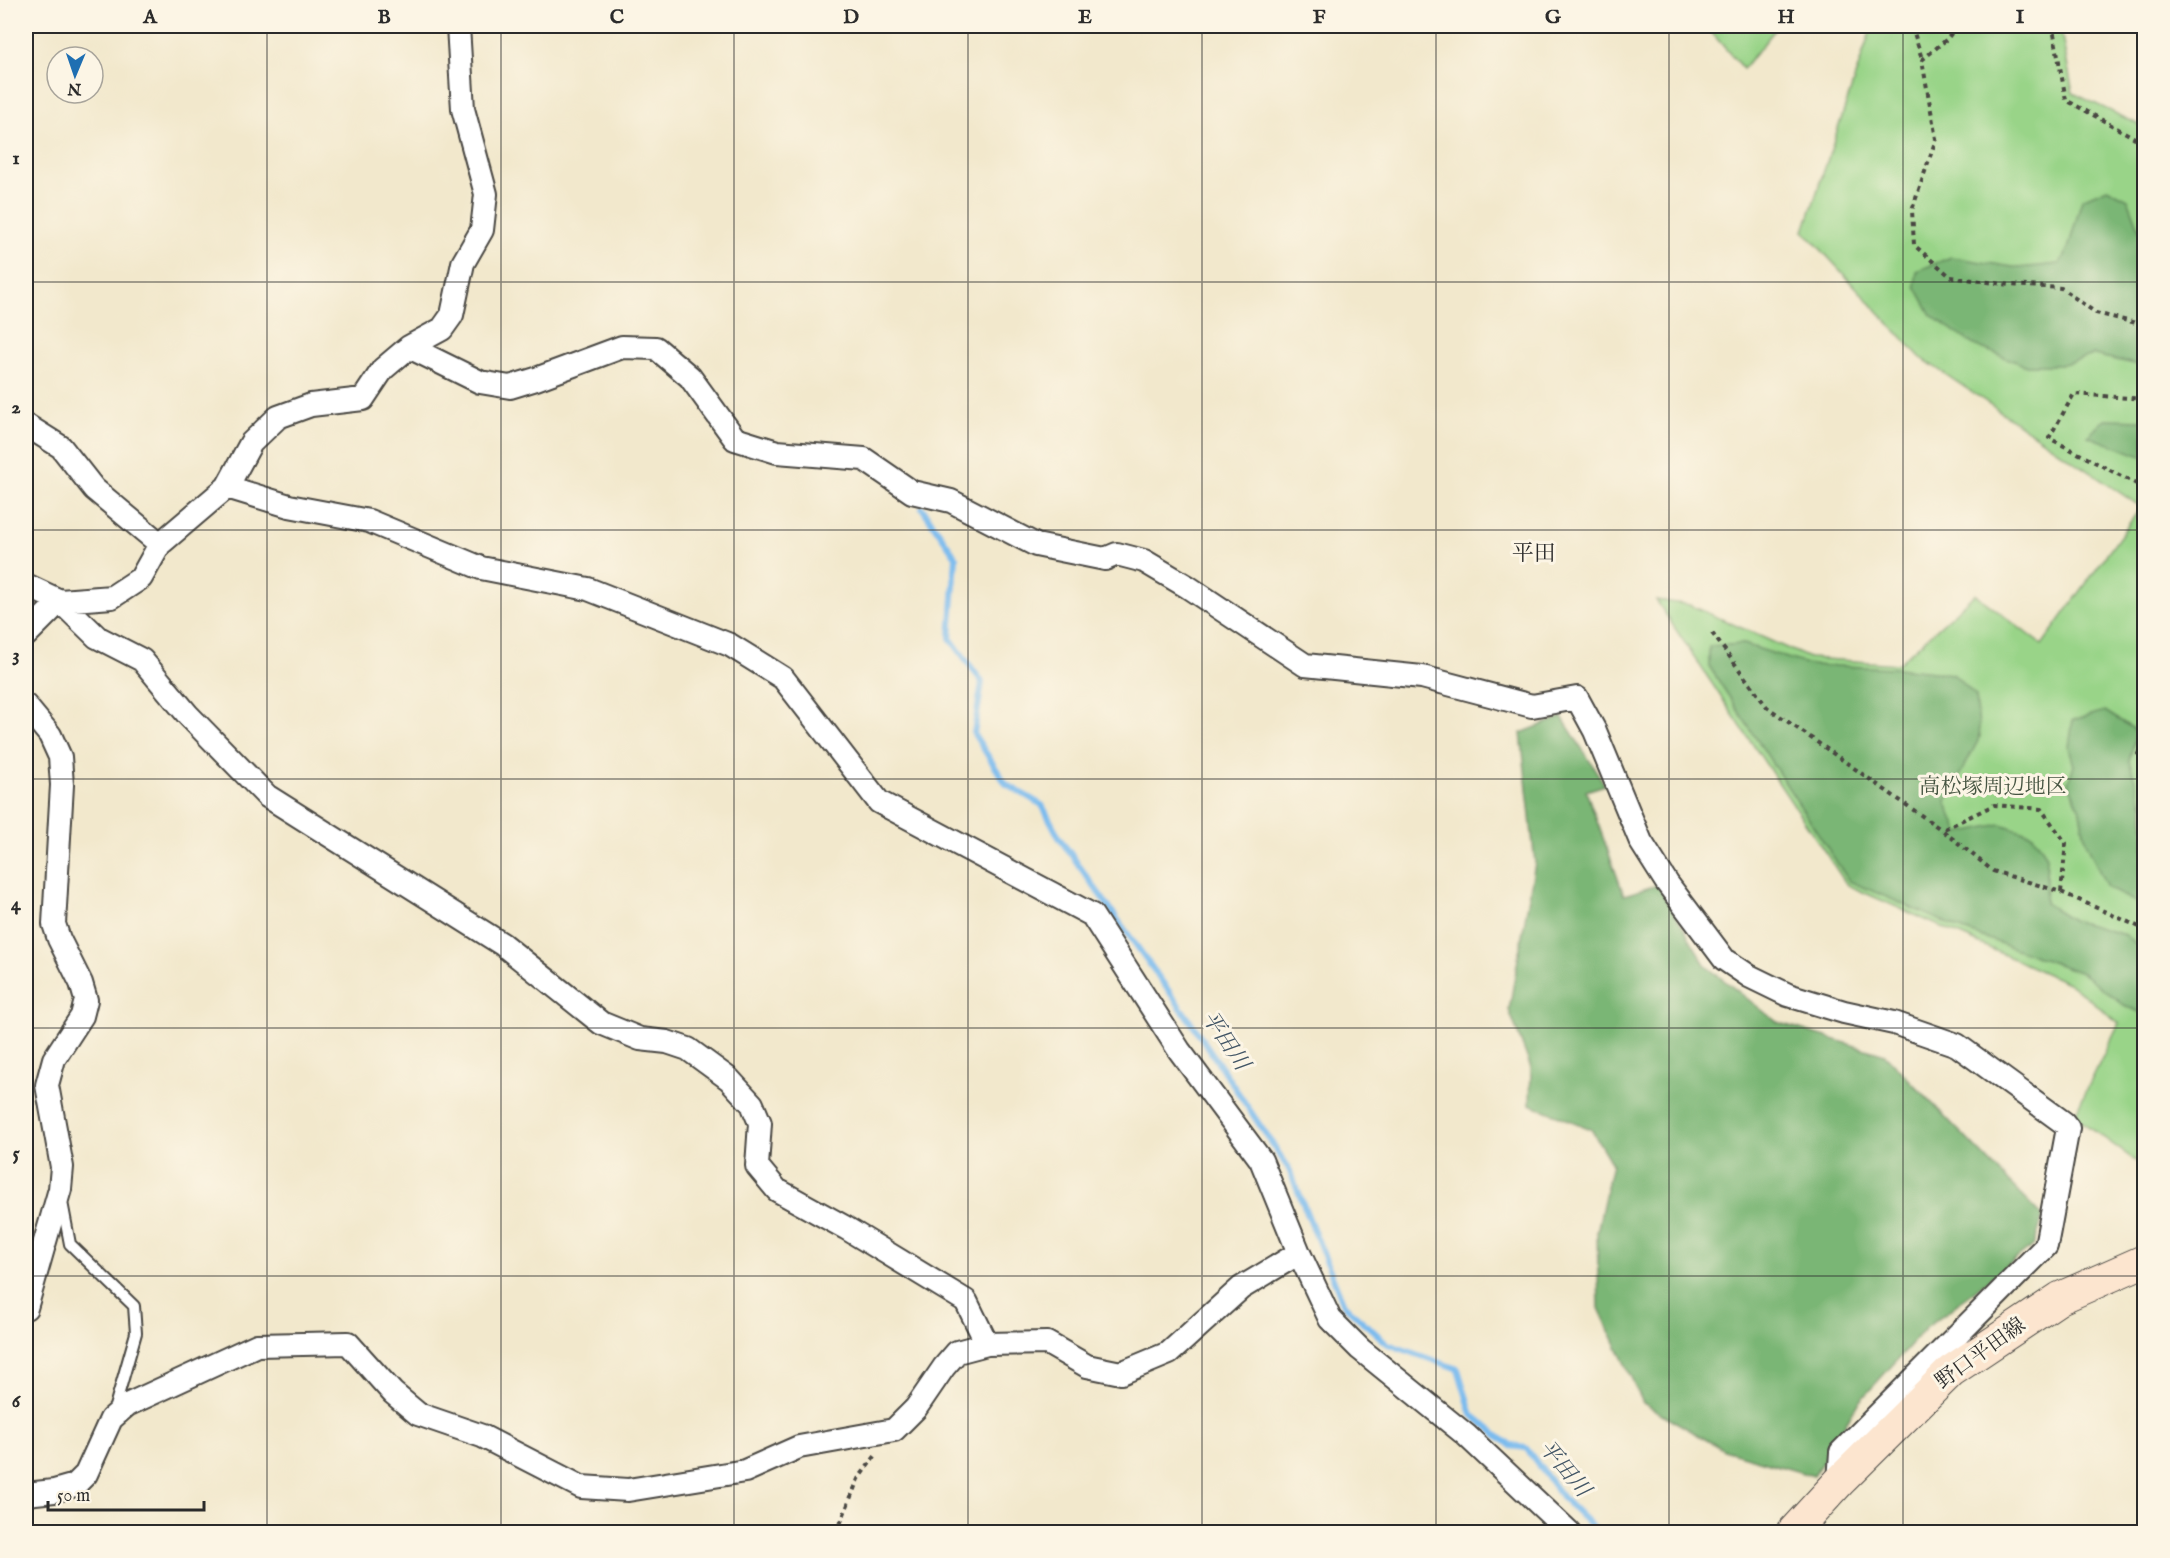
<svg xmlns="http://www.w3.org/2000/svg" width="2170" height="1558" font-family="'IM FELL English','Noto Serif JP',serif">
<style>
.green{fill:#99d488;stroke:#62805a;stroke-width:1.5}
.forest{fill:#7ab674;stroke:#527050;stroke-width:1.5}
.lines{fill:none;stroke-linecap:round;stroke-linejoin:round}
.stream{stroke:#7abbee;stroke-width:6}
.service-casing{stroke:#494743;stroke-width:14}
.minor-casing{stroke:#494743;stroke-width:26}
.secondary-casing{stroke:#494743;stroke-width:34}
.path{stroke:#494743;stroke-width:4;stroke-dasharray:4.5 4.5;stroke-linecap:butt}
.service{stroke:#fff;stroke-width:10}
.minor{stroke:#fff;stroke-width:22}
.secondary{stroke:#fce5cf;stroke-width:32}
.grid{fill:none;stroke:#2b2b2b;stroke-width:1.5;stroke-opacity:0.55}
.labels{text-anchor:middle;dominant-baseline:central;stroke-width:6;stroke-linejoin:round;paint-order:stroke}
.park-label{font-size:21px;fill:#465542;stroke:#fcf5e5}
.street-label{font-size:21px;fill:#2b2b2b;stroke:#fcf5e5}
.neighbourhood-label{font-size:22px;fill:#2b2b2b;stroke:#fcf5e5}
.water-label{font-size:22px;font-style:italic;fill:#435666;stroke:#fcf5e5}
.neatline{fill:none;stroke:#2b2b2b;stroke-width:2}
.grid-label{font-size:20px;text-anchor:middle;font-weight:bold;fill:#2b2b2b}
</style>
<rect width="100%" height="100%" fill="#fcf5e5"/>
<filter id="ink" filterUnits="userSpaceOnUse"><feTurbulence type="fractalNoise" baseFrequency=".0167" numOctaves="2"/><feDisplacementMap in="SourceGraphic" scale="12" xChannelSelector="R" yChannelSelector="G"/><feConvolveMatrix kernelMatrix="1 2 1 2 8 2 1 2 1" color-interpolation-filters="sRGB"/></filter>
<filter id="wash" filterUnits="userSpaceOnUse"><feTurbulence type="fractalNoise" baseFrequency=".008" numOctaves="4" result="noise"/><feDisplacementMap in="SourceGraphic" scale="24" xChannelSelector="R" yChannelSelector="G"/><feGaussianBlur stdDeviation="1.35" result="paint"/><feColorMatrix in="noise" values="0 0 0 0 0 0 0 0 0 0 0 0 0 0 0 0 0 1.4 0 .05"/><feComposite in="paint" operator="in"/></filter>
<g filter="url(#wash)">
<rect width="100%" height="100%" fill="#f2e8cc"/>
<!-- green -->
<path class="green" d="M1706 26H1775L1774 31 1743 69Z
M1872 26H2060L2073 93 2144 127V1167L2074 1116 2119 1023 2070 984 1847 885 1656 600 1690 605 1809 658 1898 664 1975 594 2042 645 2141 507 1920 357 1804 231Z"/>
<!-- forest -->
<path class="forest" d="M2107 188 2128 199 2144 242V366L2094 355 2060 365H2024L1974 345 1931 315 1915 286 1917 271 1951 257 2019 268 2059 264 2068 249 2082 199Z
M2105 419 2144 420V457L2088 436Z
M1744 644 1809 665 1897 668 1953 674 1976 696 1980 737 1946 801 1959 833 2001 824 2033 835 2047 856 2045 903 2072 920 2125 935 2144 951V1014L2124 1005 2082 973 1963 930 1849 881 1709 666V646Z
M2105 711 2137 731 2129 761 2142 803 2144 806V906L2107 888 2086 842 2079 807 2068 782 2074 766 2069 747 2073 720Z
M1562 717 1605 785 1586 791 1624 895 1658 885 1706 966 1777 1022 1885 1055 2043 1217 2034 1245 1926 1328 1858 1403 1814 1476 1724 1450 1643 1403 1599 1308 1597 1232 1612 1164 1591 1129 1530 1104 1531 1068 1509 1010 1535 863 1521 733Z"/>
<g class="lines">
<!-- stream -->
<path class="stream" d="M922 508 956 557 950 638 982 682 974 734 1006 784 1042 805 1060 839 1191 1022 1289 1169 1344 1305 1388 1344 1458 1369 1472 1415 1511 1446 1526 1448 1563 1498 1598 1532"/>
</g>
</g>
<g filter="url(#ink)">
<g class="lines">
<defs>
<path id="service" d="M62 1202 70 1244 134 1306 136 1333 114 1410"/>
<path id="minor" d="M409 347 480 382 510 387 536 379 622 347 656 348 690 377 735 439 777 452 864 459 912 492 951 501 1036 545 1105 559 1117 554 1144 561 1188 587 1305 665 1422 677 1532 706 1577 698 1595 731 1641 842 1667 883 1724 959 1749 976 1788 995 1844 1012 1894 1023 1957 1045 2064 1123 2068 1128 2046 1246 1841 1452 1839 1482
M26 425 61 447 94 489 160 544
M227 487 289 506 369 521 481 568 588 589 730 645 783 678 879 802 1092 915 1179 1050 1261 1160 1299 1253 1330 1319 1360 1349 1466 1435 1569 1532
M26 585 60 601 97 637 142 660 188 715 267 796 502 944 601 1023 640 1039 667 1042 688 1049 729 1079 752 1104 760 1123 757 1166 777 1190 846 1228 966 1301 987 1344
M26 635 60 601 112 597 141 578 160 544 227 487 251 443 278 417 311 405 363 399 383 369 409 347 442 329 452 315 463 263 482 230 486 194 463 109 458 26
M26 706 50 735 60 757 62 785 54 924 59 939 81 983 86 1000 82 1016 54 1059 47 1085 62 1167 60 1189 26 1308
M26 1494 54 1491 75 1485 86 1474 111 1419 127 1405 257 1345 348 1343 393 1393 418 1414 482 1436 581 1487 628 1490 745 1471 799 1447 894 1430 916 1408 944 1367 957 1352 987 1344 1047 1343 1087 1366 1121 1373 1169 1353 1241 1288 1299 1253"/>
<path id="secondary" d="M1793 1532 1839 1482 1951 1371 2060 1298 2144 1261"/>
</defs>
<!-- service casing -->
<use href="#service" class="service-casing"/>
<!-- minor casing -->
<use href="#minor" class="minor-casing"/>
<!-- secondary casing -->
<use href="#secondary" class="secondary-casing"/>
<!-- path -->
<path class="path" d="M1912 26 1922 59
M1957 26 1947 39 1922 60 1936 139 1912 210 1914 245 1951 277 2010 285 2061 288 2096 313 2144 325
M2048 26 2054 34 2066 100 2144 143
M2144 399 2074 394 2049 438 2144 488
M1712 633 1767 707 1942 830
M2144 743 2138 754 2144 774
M2061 892 2066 843 2041 809 1994 805 1942 830 1993 871 2061 892 2144 929
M837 1532 858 1479 876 1455"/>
<!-- service -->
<use href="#service" class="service"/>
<!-- minor -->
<use href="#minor" class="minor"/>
<!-- secondary -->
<use href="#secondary" class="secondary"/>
</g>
</g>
<!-- grid -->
<path class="grid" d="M267 26V1532M501 26V1532M734 26V1532M968 26V1532M1202 26V1532M1436 26V1532M1669 26V1532M1903 26V1532M26 282H2144M26 530H2144M26 779H2144M26 1028H2144M26 1276H2144"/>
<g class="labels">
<!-- park labels -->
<g class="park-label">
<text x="1993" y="787">高松塚周辺地区</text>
</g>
<!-- street labels -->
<g class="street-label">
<text transform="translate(1981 1354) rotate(-36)">野口平田線</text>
</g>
<!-- neighbourhood labels -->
<g class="neighbourhood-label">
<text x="1534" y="554">平田</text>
</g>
<!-- water labels -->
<g class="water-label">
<text transform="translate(1225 1041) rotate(56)">平田川</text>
<text transform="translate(1564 1469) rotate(50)">平田川</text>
</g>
</g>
<!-- margin -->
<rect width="2170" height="1558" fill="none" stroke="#fcf5e5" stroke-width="66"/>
<!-- north arrow -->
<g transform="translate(75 75) rotate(182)"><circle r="28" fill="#fcf5e5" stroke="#a8a49b" stroke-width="1.5"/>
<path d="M0-4.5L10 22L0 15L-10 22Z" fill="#1f6fb2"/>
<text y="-9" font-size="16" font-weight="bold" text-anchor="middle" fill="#2b2b2b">N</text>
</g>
<!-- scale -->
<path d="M48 1501v9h156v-9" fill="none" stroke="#2b2b2b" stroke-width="3"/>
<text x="57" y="1501" font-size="18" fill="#2b2b2b" stroke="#fcf5e5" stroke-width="4.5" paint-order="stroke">50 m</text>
<rect x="33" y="33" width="2104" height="1492" class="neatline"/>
<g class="grid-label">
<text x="150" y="23">A</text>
<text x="384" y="23">B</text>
<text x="617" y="23">C</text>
<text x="851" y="23">D</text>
<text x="1085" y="23">E</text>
<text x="1319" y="23">F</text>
<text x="1553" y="23">G</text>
<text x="1786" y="23">H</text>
<text x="2020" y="23">I</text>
<text x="16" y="164">1</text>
<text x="16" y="413">2</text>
<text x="16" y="661">3</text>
<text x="16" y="910">4</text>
<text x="16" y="1159">5</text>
<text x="16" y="1407">6</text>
</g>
</svg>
